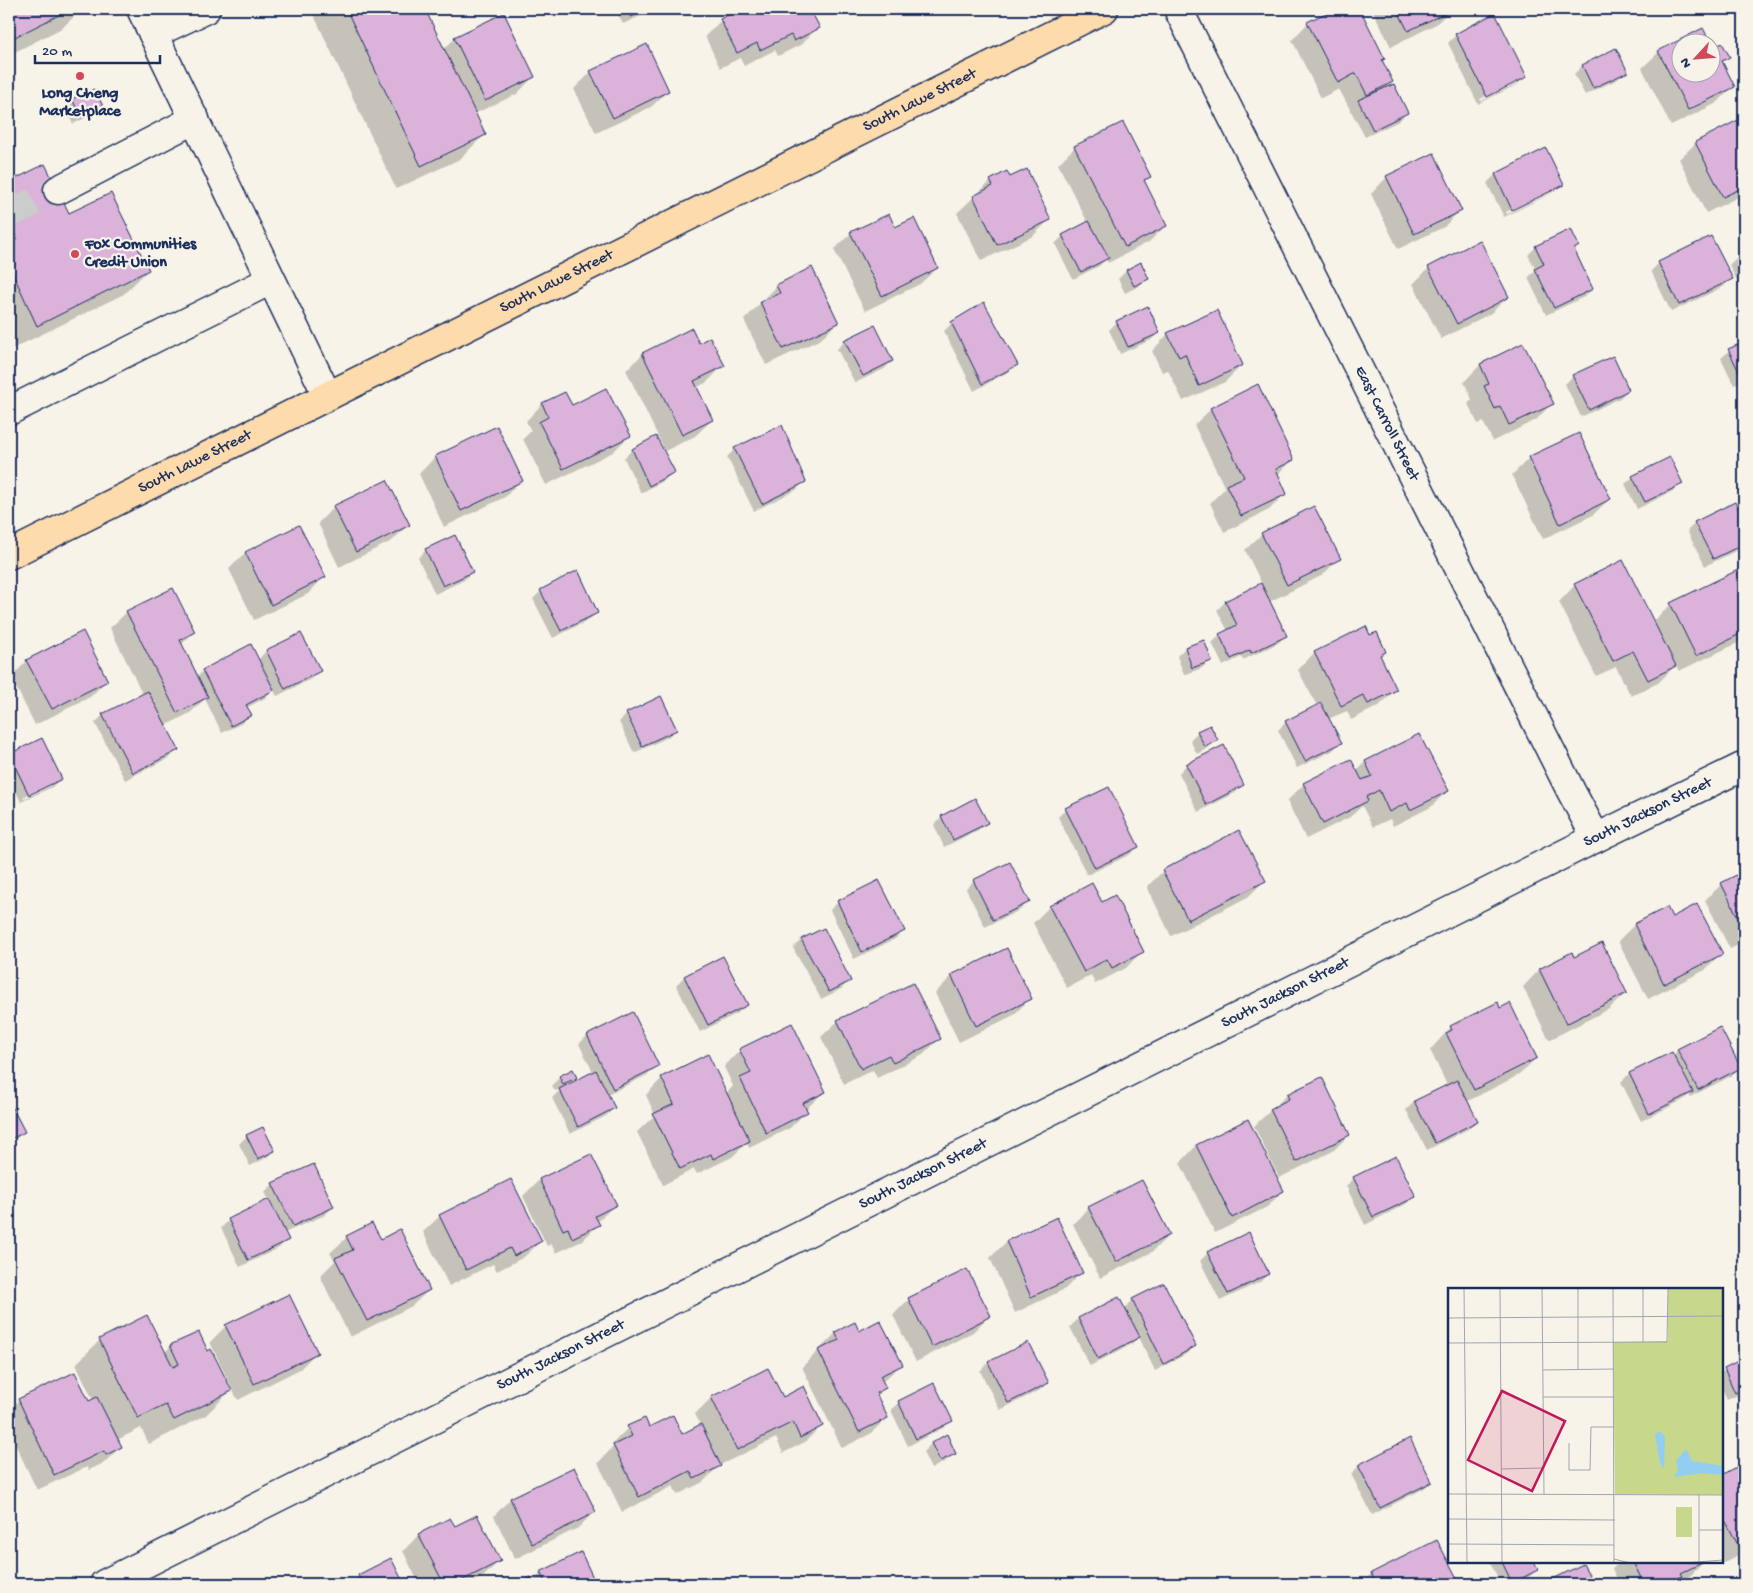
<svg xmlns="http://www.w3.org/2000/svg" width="1753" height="1593" font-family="'Gochi Hand',sans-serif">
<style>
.shadow{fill:#0003;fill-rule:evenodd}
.building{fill:#dbb2da;stroke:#1b2f5e}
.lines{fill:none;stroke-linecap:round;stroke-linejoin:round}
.minor-tunnel{stroke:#cbcccc;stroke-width:28;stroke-dasharray:28 14;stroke-linecap:butt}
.minor-casing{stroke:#1b2f5e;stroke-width:31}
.major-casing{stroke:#1b2f5e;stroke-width:31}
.minor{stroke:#f7f3e8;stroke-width:28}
.major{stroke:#fedbac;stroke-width:28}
.poi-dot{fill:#d1495b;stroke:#f7f3e8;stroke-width:2}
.labels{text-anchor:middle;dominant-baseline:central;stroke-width:4.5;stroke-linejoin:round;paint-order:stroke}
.poi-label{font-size:16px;font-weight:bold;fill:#1b2f5e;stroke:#f7f3e8}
.street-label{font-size:16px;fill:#1b2f5e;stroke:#f7f3e8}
.inset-road{fill:none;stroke:#9fa5b1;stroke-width:1}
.view{fill:#c2185b;fill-opacity:0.15;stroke:#c2185b;stroke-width:2.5}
.inset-edge{fill:none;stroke:#1b2f5e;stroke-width:2.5}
</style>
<rect width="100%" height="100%" fill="#f7f3e8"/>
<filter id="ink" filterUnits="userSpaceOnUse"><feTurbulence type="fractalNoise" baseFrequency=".02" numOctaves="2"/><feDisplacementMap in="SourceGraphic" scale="10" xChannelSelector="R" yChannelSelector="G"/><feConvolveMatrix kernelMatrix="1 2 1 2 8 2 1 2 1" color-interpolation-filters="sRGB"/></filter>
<g filter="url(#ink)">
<!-- shadow -->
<path class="shadow" d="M9 9H82L62 28 9 55Z
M311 9H424L443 50 455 38 533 77 517 94 474 114 484 135 460 159 396 189Z
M615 9H655L623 24Z
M733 9H809L818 27 802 44 778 56 775 50 744 66 740 58 720 68 705 36Z
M1337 9H1359L1384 59 1381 61 1391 82 1383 90 1406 113 1399 121 1365 137 1339 89 1321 98 1292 40 1308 23Z
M1372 9H1452L1436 24 1391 47Z
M1583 9H1598L1586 15Z
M1621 9H1641L1625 17Z
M1703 30 1709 42H1680V72H1710L1712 49 1728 56 1722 63 1734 86 1717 103 1671 126 1642 68 1659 52Z
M1456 35 1526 76 1518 84 1478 104 1448 43ZM1518 80V83L1481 101 1480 99Z
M1582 66 1626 71 1618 79 1585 95 1574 74Z
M591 72 668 91 651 107 596 133 574 89Z
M73 100 101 106 93 114 73 124 65 108Z
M1744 119V194L1706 213 1679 159 1696 143Z
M1075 147 1149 176 1144 182 1166 225 1149 242 1108 263 1106 259 1099 266 1073 279 1055 244 1063 236 1088 223 1058 164Z
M1546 150 1562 184 1554 192 1504 217 1487 183 1495 175ZM1555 188V191L1507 214 1506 212Z
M44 166 69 215 148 270 124 294 12 349 9 341V184Z
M1387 177 1460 210 1444 227 1398 249 1371 194Z
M991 181 1050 219 1033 236 981 261 957 213Z
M888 215 895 229 937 268 920 284 865 311 834 250 851 233Z
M1578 246 1573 250 1592 289 1584 297 1546 315 1528 278 1536 270 1528 255 1536 247Z
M1744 250V295L1729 265Z
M1659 263 1731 279 1723 287 1671 312 1651 271Z
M1429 268 1508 297 1491 313 1441 339 1413 284Z
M1126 271 1147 278 1139 286 1125 293 1118 279Z
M777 286 837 323 821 339 766 365 744 320Z
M984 304 1016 364 1008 372 974 391 944 331 952 323Z
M1117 322 1159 332 1151 340 1120 354 1109 330Z
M1168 334 1242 365 1225 382 1183 401 1168 370 1162 372 1152 351Z
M845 341 892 361 884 369 855 383 837 349Z
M1744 343V380L1734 385 1721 358 1729 351Z
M699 344 723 366 707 382 696 388 712 420 695 436 665 451 626 370 643 354Z
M1523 345 1552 403 1536 420 1493 441 1483 422 1478 424 1468 404 1472 399 1464 382 1480 365Z
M1573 376 1628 390 1620 398 1581 417 1565 384Z
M565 393 571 406 629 436 613 452 546 485 523 439 531 431 526 421 542 404Z
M1211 409 1293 460 1277 475 1286 493 1269 510 1224 532 1210 503 1225 488 1194 425Z
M497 428 521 480 505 497 444 527 419 474 435 457Z
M656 438 673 472 665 480 641 493 624 458 632 450Z
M735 449 804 482 796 490 754 511 727 457Z
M1529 458 1609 499 1593 515 1543 539 1512 475Z
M1633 477 1681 483 1673 491 1637 509 1625 484Z
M1734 503 1744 523V547L1705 566 1687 531 1695 523Z
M334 507 408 525 392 541 339 567 318 523Z
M299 527 324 577 308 594 254 620 229 569 245 553Z
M1262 534 1339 558 1323 575 1269 602 1286 635 1278 643 1243 660 1241 657 1223 666 1212 643 1220 635 1228 631 1217 610 1225 602 1262 584 1245 550Z
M426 550 472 572 464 580 435 594 418 558Z
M1744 568V640L1679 671 1676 665 1658 683 1631 696 1616 667 1596 676 1559 602 1575 585 1653 622 1671 604Z
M541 591 597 612 589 620 553 638 533 599Z
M127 612 194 632 181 645 197 677 203 671 258 660 266 651 300 634 319 671 311 679 277 696 273 689 265 698 246 708 250 715 242 723 222 733 205 699 190 713 165 726 177 750 169 758 125 780 95 723 103 715 143 695 110 628Z
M1365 628 1370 637 1385 651 1379 657 1396 690 1379 706 1351 720 1347 711 1328 719 1340 743 1332 751 1297 768 1278 730 1286 722 1317 706 1298 670 1314 653Z
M1185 648 1210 660 1202 668 1184 675 1177 656Z
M27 661 107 680 90 697 35 725 11 677Z
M627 714 676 729 668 737 634 753 619 722Z
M1198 732 1216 740 1208 748 1197 754 1190 740Z
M1419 735 1447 791 1431 807 1393 826 1390 819 1373 827 1362 806 1350 817 1306 839 1287 801 1304 784 1356 771 1365 762Z
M1223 746 1243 785 1235 793 1198 812 1179 773 1186 765Z
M10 755 60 779 52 787 21 802 9 777ZM52 782V785L24 799 23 797Z
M1066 809 1137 847 1129 855 1087 875 1058 817Z
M942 817 986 823 978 830 944 847 934 825Z
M1163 871 1264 881 1248 897 1171 936 1147 887Z
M1744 873V942L1730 949 1705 900 1722 884Z
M974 881 1028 902 1020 910 985 927 966 889Z
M878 882 903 931 895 939 854 959 830 910 838 902Z
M1101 903 1142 951 1126 968 1095 984 1091 975 1067 988 1033 923 1049 907Z
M1667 909 1671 919 1721 953 1705 970 1648 999 1618 941 1634 925Z
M823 929 849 981 841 989 821 999 793 948 801 940Z
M1006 950 1030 998 1014 1015 959 1042 935 993 952 976Z
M1571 954 1574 959 1626 993 1609 1009 1549 1040 1523 987 1539 970Z
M723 958 746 1005 738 1013 700 1032 676 985 684 977Z
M1500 1010 1536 1058 1519 1075 1466 1102 1476 1121 1468 1129 1427 1150 1406 1110 1414 1102 1447 1085 1430 1050 1451 1027Z
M633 1014 657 1066 649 1074 607 1095 614 1108 606 1116 570 1134 552 1098 561 1089 555 1091 552 1085 560 1077H576L568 1085 593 1072 579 1044 587 1036Z
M838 1021 939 1039 923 1055 877 1078 873 1070 844 1084 821 1037Z
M740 1050 824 1092 805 1110 806 1112 790 1128 749 1148 747 1143 732 1157 697 1174 694 1169 663 1185 637 1132 655 1115 646 1095 662 1078 726 1094 733 1086 724 1067Z
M1678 1050 1739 1068 1731 1076 1690 1097 1689 1095 1683 1100 1641 1121 1621 1082 1629 1074 1672 1054 1673 1055Z
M1321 1079 1349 1135 1333 1151 1279 1178 1254 1126 1287 1095Z
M9 1103 23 1132 15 1140 9 1143 16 1138V1135L9 1139Z
M1248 1121 1283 1191 1267 1207 1215 1233 1180 1163 1196 1146Z
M247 1136 274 1151 266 1158 250 1166 239 1144Z
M1354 1178 1414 1196 1406 1204 1365 1225 1346 1186Z
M539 1180 615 1205 597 1222 598 1225 582 1241 556 1253 551 1244 547 1246 523 1196Z
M273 1184 333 1207 325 1215 284 1233 287 1240 279 1248 240 1267 221 1228 229 1220 269 1201 265 1192Z
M1089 1208 1169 1235 1152 1252 1100 1278 1073 1224Z
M440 1216 541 1241 524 1257 497 1271 493 1264 449 1286 423 1232Z
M1056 1218 1081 1273 1065 1289 1015 1313 990 1258 1006 1242Z
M347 1237 429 1290 412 1306 350 1337 320 1276 335 1261 330 1253Z
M1208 1253 1268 1274 1260 1282 1220 1301 1200 1261Z
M909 1299 989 1316 973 1332 916 1362 893 1315Z
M1133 1300 1194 1346 1186 1354 1155 1371 1139 1337 1130 1345 1090 1366 1070 1327 1078 1319 1124 1309Z
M226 1326 317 1352 300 1369 238 1400 232 1389 206 1415 149 1444 141 1428 117 1440 120 1447 104 1463 89 1470 87 1467 37 1490 9 1431V1410L19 1400 75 1374 89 1402 93 1400 76 1364 100 1340 164 1353 171 1346 230 1390 232 1389 210 1342Z
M858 1332 901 1365 882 1382 885 1388 876 1397 887 1418 870 1434 842 1448 802 1367 836 1333Z
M1028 1343 1048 1382 1040 1390 1000 1410 980 1371 988 1363Z
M1744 1360V1392L1727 1400 1722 1388V1372Z
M768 1370 782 1399 821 1426 805 1442 783 1453 776 1438 720 1465 703 1482 677 1495 673 1486 622 1512 598 1463 613 1447 612 1444 628 1428 648 1429 681 1436 701 1426 695 1414 711 1398Z
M899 1402 951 1420 943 1428 908 1446 891 1410Z
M947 1436 954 1453 946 1461 931 1469 923 1452 931 1444Z
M1744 1465V1552L1722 1563V1476Z
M1359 1466 1431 1482 1423 1489 1372 1515 1351 1474Z
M573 1469 594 1512 578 1528 515 1559 494 1516 510 1499Z
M455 1528 499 1561 483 1577 468 1584H419L403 1551 419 1535Z
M1437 1541 1458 1584H1361L1371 1574Z
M580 1554 595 1584H518L530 1578 532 1582 541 1573Z
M390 1560 403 1584H351L359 1576Z
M1490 1562H1532L1536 1570 1528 1578 1515 1584H1501Z
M1620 1562H1704L1690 1576 1673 1584H1620L1612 1569Z"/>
<!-- building -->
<path class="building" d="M9 9H71L9 40Z
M346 9H425L486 135 421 166Z
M627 9H648L631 17Z
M740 9H810L820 28 794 41 791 35 760 50 757 43 737 53 720 19Z
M1334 9H1360L1385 59 1382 60 1393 82 1367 95 1356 73 1338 83 1307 22Z
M1397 9H1453L1408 31Z
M504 13 535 77 485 101 454 37Z
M1495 13 1527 77 1487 97 1455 34Z
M1703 28 1710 42H1680V72H1710V43L1713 48 1722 43 1730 57 1722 61 1735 87 1688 110 1658 51Z
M647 44 669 91 613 118 590 71Z
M1616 48 1628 72 1593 88 1582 65Z
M1394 84 1408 113 1373 130 1358 100Z
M94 89 103 106 81 117 72 99Z
M1744 117V187L1723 197 1695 142Z
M1123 122 1151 177 1144 180 1167 226 1125 247 1074 146Z
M1546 148 1564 185 1512 210 1495 174Z
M1434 153 1462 211 1414 234 1386 176Z
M45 164 69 213 111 193 149 270 37 326 9 265V244L17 239 9 222V182Z
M1027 169 1051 220 997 245 973 196 993 186 990 180 1007 171 1010 177Z
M889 214 895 227 914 218 938 268 882 296 850 232Z
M1089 221 1109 258 1081 272 1062 235Z
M1571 229 1579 246 1574 249 1593 289 1554 308 1535 269 1544 264 1535 246Z
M1711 236 1733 279 1679 305 1658 262Z
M1480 240 1509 297 1457 324 1428 267Z
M1141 262 1149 279 1134 286 1126 270Z
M812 267 839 323 783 349 760 302 780 293 776 285Z
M984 302 1018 365 982 384 951 322Z
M1148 306 1160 333 1128 347 1116 321Z
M1217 310 1243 365 1199 386 1185 354 1179 357 1167 333Z
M875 325 893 361 863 376 844 340Z
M692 328 699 343 710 337 725 366 694 381 713 420 682 435 642 353Z
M1744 342V377L1742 378 1728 349Z
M1523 343 1554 404 1509 425 1500 406 1495 409 1484 386 1489 384 1480 364Z
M1613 356 1629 390 1589 410 1572 375Z
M1258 384 1294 460 1276 469 1287 494 1241 516 1226 485 1244 477 1210 408Z
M606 388 631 436 563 469 539 422 548 417 542 403 565 392 572 405Z
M782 425 806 482 762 504 734 448Z
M497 426 523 481 461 511 435 456Z
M1579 433 1611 499 1560 524 1528 457Z
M656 436 675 472 649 486 632 449Z
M1670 457 1683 484 1645 502 1632 476Z
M387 480 410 525 356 552 333 506Z
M1735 502 1744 520V544L1713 559 1694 522Z
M1314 506 1341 559 1287 585 1261 533Z
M299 525 326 577 271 605 245 552Z
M455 535 473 572 443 586 425 549Z
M1623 560 1676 666 1648 680 1633 651 1613 661 1574 584Z
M1744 567V632L1696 656 1670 603Z
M578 570 598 613 561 631 540 590Z
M1261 583 1287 636 1251 653 1250 650 1231 659 1219 634 1237 625 1225 601Z
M173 588 195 632 180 640 208 697 177 713 126 611Z
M1366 626 1370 635 1377 632 1386 652 1380 655 1397 690 1368 704 1363 695 1341 706 1314 652Z
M83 631 108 681 52 709 26 660Z
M301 633 321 671 285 689 266 650Z
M1204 640 1212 661 1192 668 1185 647Z
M251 644 274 690 246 705 252 715 231 726 202 670Z
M148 691 179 750 133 773 102 714Z
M661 696 677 730 642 746 626 713Z
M1321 703 1342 743 1305 761 1285 721Z
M1210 725 1218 740 1205 747 1197 731Z
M1419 734 1449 791 1410 810 1407 803 1389 812 1379 790 1366 797 1368 801 1323 824 1303 783 1351 759 1362 780 1372 776 1365 761Z
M42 738 62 779 29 795 9 754Z
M1224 745 1244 785 1206 805 1186 764Z
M1109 787 1139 847 1095 868 1065 808Z
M975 798 988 823 953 840 941 816Z
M1239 830 1266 881 1188 920 1162 870Z
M1010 862 1030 902 993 920 973 880Z
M1744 871V929L1721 883Z
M879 880 905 931 862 952 837 901Z
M1092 883 1102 902 1115 895 1144 952 1112 968 1107 959 1084 972 1049 906Z
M1697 904 1723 954 1664 984 1634 924 1667 907 1672 917Z
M824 928 851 981 829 992 801 939Z
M1602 943 1627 993 1566 1024 1539 969 1572 952 1574 957Z
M1007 948 1032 999 976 1026 951 975Z
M723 956 748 1005 708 1025 684 976Z
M913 983 941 1039 893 1063 889 1055 861 1069 837 1020Z
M1498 1002 1500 1008 1510 1003 1537 1058 1474 1090 1446 1033 1452 1030 1450 1026Z
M633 1012 659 1066 613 1089 587 1035Z
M792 1023 826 1092 803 1103 808 1112 766 1133 740 1078 751 1073 739 1049Z
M1720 1027 1741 1068 1698 1090 1677 1049Z
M1672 1052 1693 1092 1649 1114 1629 1073Z
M708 1054 750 1141 713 1159 711 1154 680 1169 653 1114 674 1104 661 1077Z
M573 1069 577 1078 563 1084 559 1076Z
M596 1070 615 1108 578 1127 559 1089Z
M1322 1077 1350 1135 1296 1162 1270 1109 1289 1099 1287 1094Z
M1457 1080 1478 1121 1435 1143 1414 1101Z
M9 1101 25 1132 9 1140Z
M1248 1119 1284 1191 1232 1218 1196 1145Z
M263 1127 275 1151 258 1159 246 1135Z
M591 1154 617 1205 595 1216 600 1225 572 1238 568 1228 563 1230 539 1179Z
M1396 1156 1416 1197 1373 1217 1353 1177Z
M314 1164 334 1207 293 1226 272 1183Z
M511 1179 542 1241 514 1256 510 1248 466 1270 439 1215Z
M1142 1180 1170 1235 1116 1262 1088 1207Z
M269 1199 289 1240 248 1260 228 1219Z
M1057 1217 1083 1273 1031 1297 1006 1241Z
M372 1223 381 1239 400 1229 430 1290 367 1321 335 1258 353 1250 346 1236Z
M1249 1232 1269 1274 1228 1294 1207 1252Z
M967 1269 991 1316 932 1347 908 1298Z
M1164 1283 1196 1346 1164 1364 1132 1299Z
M289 1294 318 1353 254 1384 225 1325Z
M1119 1297 1140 1337 1098 1359 1078 1318Z
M147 1315 173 1367 179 1364 170 1345 199 1332 208 1351 211 1349 232 1391 174 1420 166 1405 138 1418 99 1339Z
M880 1320 903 1365 880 1376 886 1388 876 1393 888 1418 859 1432 818 1350 839 1340 835 1332 855 1322 859 1331Z
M9 1336 15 1349 9 1352Z
M1028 1342 1049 1383 1008 1403 988 1362Z
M1744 1358V1389L1735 1393 1724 1368Z
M768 1368 783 1397 804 1386 823 1426 800 1438 793 1422 737 1450 711 1397Z
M75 1372 89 1401 97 1397 122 1447 106 1455 104 1451 54 1475 18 1399Z
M934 1383 953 1421 916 1439 898 1401Z
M673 1415 682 1434 701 1424 721 1466 694 1479 690 1471 639 1497 613 1445 632 1436 627 1426 645 1418 649 1427Z
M947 1434 956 1454 940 1461 931 1443Z
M1410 1438 1432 1482 1380 1508 1358 1465Z
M1744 1463V1545L1739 1547 1722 1514V1475Z
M574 1467 596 1512 532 1544 510 1498Z
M477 1515 501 1561 455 1584H444L418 1534 450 1518 455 1526Z
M1437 1540 1460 1584H1376L1371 1573Z
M581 1552 596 1584H546L540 1572Z
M391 1558 404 1584H355L361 1581 358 1575Z
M1502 1562H1534L1538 1570 1512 1583Z
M1633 1562H1704L1681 1573 1683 1576 1665 1584H1644Z
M1583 1564 1594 1584H1543Z
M531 1577 535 1584H516Z"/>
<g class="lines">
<!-- minor-tunnel -->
<path class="minor-tunnel" d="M9 214 58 190"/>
<defs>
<g id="minor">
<path d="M141 9 327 395"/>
<path id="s1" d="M1178 9 1571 791 1596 838"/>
<path d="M153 34 206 9"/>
<path d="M58 190 195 119"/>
<path d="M9 411 271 280"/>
<path id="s2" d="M104 1584 1596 838 1744 766"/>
</g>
<g id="major">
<path id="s3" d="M9 555 1104 9"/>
</g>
</defs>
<!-- minor casing -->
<use href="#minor" class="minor-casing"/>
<!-- major casing -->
<use href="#major" class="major-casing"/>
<!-- minor -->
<use href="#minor" class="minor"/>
<!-- major -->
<use href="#major" class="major"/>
</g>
</g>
<!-- markers -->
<g class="poi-dot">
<circle cx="80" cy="76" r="5"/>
<circle cx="75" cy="254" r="5"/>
</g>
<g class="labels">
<!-- poi labels -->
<g class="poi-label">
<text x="80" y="94">Long Cheng<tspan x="80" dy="18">Marketplace</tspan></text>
<text x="85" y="245" text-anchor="start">Fox Communities<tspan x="85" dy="18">Credit Union</tspan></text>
</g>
<!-- street labels -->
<g class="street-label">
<text stroke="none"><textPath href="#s3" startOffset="1018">South Lawe Street</textPath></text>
<text stroke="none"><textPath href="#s3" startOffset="612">South Lawe Street</textPath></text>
<text stroke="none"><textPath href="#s1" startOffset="464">East Carroll Street</textPath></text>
<text stroke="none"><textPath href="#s3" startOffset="208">South Lawe Street</textPath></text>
<text stroke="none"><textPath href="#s2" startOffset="1726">South Jackson Street</textPath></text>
<text stroke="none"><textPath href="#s2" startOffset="1321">South Jackson Street</textPath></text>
<text stroke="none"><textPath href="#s2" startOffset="916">South Jackson Street</textPath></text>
<text stroke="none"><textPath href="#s2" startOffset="511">South Jackson Street</textPath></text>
</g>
</g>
<!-- overview -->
<g transform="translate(1448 1288)">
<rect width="275" height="275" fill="#f7f3e8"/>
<path d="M220 0H275V207L167 206 165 54 220 53ZM228 219H244V249H228Z" fill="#c7d78b"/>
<path d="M212 143 217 149 216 181 212 175 207 146ZM238 161 244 173 275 178V187L255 185 226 189 230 182 228 173Z" fill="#91cef1"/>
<path class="inset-road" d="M16 0 19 275M52 0 54 275M94 0 96 206M130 0V82M165 0 166 275M195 0V54M0 30 275 28M0 55 219 54 220 0M95 82 166 81M95 109H166M121 155V182H142L143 139H166M53 181 95 180M0 206 275 207M251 206V275M0 231 167 232M251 242H275M0 256 166 257M166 271 182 275M236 275 275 272"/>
<path class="view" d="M54 103 117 133 84 203 20 172Z"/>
<rect width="275" height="275" class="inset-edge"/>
</g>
<!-- margin -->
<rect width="1753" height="1593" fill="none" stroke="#f7f3e8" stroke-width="30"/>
<rect x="15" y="15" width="1723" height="1563" fill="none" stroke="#1b2f5e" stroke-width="2" filter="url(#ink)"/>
<!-- north arrow -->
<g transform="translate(1696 58) rotate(244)"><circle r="24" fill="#f7f3e8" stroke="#9fa5b1"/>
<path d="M0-4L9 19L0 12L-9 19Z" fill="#d1495b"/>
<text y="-8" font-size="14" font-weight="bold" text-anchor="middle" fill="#1b2f5e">N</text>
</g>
<!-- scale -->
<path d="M35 55v8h125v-8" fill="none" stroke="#1b2f5e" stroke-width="2.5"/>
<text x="42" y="55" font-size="15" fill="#1b2f5e" stroke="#f7f3e8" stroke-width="4" paint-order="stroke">20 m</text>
</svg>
